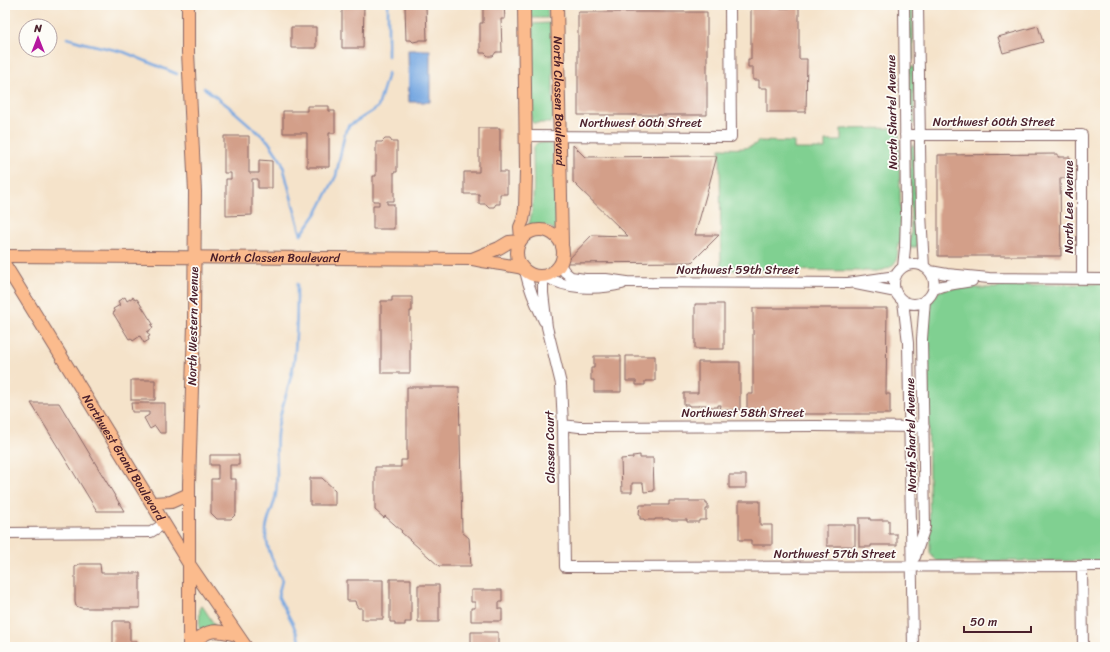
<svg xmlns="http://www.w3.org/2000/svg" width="1110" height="652" font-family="Sriracha,sans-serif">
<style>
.green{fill:#80d091;stroke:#65785e}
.water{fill:#76a7e1;stroke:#606386}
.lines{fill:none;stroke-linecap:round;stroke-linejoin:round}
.stream{stroke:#76a7e1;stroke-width:2.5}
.building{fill:#d39f89}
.minor-casing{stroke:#866463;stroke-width:12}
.major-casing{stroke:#866463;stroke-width:14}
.minor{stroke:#fff;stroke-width:10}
.major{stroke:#fbbb8d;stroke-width:12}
.labels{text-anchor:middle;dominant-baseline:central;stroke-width:3.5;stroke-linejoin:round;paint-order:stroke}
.street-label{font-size:12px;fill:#4a1f2b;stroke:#fdfcf7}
</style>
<rect width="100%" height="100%" fill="#fdfcf7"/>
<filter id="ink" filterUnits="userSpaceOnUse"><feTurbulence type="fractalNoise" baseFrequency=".025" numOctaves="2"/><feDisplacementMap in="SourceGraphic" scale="8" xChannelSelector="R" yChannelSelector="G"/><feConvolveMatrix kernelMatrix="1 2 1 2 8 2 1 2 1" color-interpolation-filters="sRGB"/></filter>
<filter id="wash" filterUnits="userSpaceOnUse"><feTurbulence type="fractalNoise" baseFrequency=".012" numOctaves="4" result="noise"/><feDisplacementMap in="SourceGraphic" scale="16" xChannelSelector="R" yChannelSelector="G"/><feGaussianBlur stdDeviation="0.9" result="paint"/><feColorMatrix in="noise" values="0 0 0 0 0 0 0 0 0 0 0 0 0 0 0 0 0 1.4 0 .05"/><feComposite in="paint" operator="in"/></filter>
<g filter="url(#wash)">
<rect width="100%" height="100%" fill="#f5e3ca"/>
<!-- green -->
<path class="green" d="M529 5H547L548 18H529Z
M908 5H913V60H909Z
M549 23 553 49V118L551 123H533L531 121 530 24Z
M909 67H914V123L912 125 910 123Z
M896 128 899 129V132L901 244H898C898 261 896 268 878 271L721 270 720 148C733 148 750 151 759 141L794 142V149H825V141H841V129Z
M539 142 550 143 553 148 557 231C549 225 537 224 528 228 536 204 533 175 533 149L536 144Z
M912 145 914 146V147L916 236 917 247H909L911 232 910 148Z
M1105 284V561H937L932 556 930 552 927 309C930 302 935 297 939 291L968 285 976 288H997L1004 285Z
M201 606 203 607 214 624V626L201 630 199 628 200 607Z"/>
<!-- water -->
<path class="water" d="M408 50H430V102H409Z"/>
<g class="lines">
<!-- stream -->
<path class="stream" d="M388 5V56
M67 38 84 43 124 52 177 74
M204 88 228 106 268 141 282 162 301 235
M301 235 318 211 336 176 344 137 346 130 350 125 371 112 378 107 388 73
M297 284C297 310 297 335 294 361 291 383 282 404 278 426 274 448 279 471 276 493 275 507 265 520 266 534 267 551 275 565 282 580L278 596 293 624 302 647"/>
</g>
<g id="blocks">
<!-- building -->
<path class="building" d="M342 5H364L363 48H342Z
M408 5H426L427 40H420L418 41 413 42 411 40H406L405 6H408Z
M483 5H504L505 19H501L502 52H496L493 56H488L485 53H480V23H483Z
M751 8H799V59H807L806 112H767V88H759V80H753V67H748V59H751Z
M578 12H707V115H578Z
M1038 26 1043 42 1003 53 998 37Z
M291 27H316V48H291Z
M307 106H329V111H335V133H329V167H307V133H283V111H307Z
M479 128H500V172H507V194H500V204H496L494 207H489L486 204H479V194H464V172H479Z
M224 136H249V173H259V160L272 161V188H258V179H252V215L226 216V179H231V173H224Z
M385 139H390L392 142H397V172H394V201H387V204H394V229H373V205H379V201H373V176H376V142H382Z
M573 145 585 157 717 156 695 235H719L692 262 565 263 592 235 628 236 573 182Z
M1058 154V157H1070V178H1060L1061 256H938V155Z
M125 297 127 301 133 297 135 300 137 299 153 324 151 325 153 328 147 332 150 336 148 337 149 340 144 343 140 336 133 341 131 338 129 339 113 313 115 312 113 309 120 305 118 301Z
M392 297H412V311H410V373H381V301H392Z
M695 304H724V349H695Z
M753 308H887L886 394H890V414H747V394H753Z
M594 356H621V392H594V380H591V368H594Z
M626 356H655V381H645V385H636V381H626Z
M698 362H740V410H720L721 405H718V407H707V405H699V406H689V405H684V393H698Z
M131 380H155V400H131Z
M407 387H459L462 532 469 538 471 566H439L401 532 402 531 385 516 384 518 375 510V467H401V460H407Z
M31 403H59L124 511H97Z
M131 403H165V433H160L155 426 150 429 144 418 149 415V412H132Z
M210 455H239V465H230V479H236V514L231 519H217L211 513V479H218V465H210Z
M640 455V458H653L654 491 644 492 643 483H632V492H622L621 459 633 458V456Z
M729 475H746V488H729Z
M310 478H322L335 490V505H310Z
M669 501H706V504H708V509H706V520H699V522H687V520H669V519H655V520H644V519H640V514H639L640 505H669Z
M739 501H760V525H772V545H751V540H739Z
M859 518H870V520H889V534H897V545H871V547H859Z
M827 525H855V546H827Z
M79 564H100L101 573H140V608H81L76 606 75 602V567Z
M390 579H411V622H405V625H395V622H390Z
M347 580H383V619H362V608H358L356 605 355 601H347Z
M418 585H439V622H418Z
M471 590H502V602H499V609H502V621H471V608H475V602H471Z
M113 621H130V641H137V647H113Z
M471 632H498V647H471Z"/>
</g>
</g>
<g filter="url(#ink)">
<use href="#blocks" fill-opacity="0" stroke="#866463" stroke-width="1"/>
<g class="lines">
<defs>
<path id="minor" d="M918 5 921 214 924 267
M905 135H1082V279
M526 136 731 137 730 5
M894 284a20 20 0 1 1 40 0a20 20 0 1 1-40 0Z
M560 265 565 272 571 277 585 279H606L627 282 848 283 896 276
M903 267 905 248 906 213 904 5
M525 271C529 289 536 305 544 321
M930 271 947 274 989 278 1105 279
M543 276V293L547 327 561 384 563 425 565 567 1105 566
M545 276C567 290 597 290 622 284
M856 284 896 292
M934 289 942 286 972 281
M903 301 908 343 913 647
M563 425 579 427 815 426 924 427
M5 533 151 532 164 524
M915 557 925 527 922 339 925 300
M1082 566 1083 647"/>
<g id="major">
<path d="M188 5V52L195 192 194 324 189 484V647"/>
<path id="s1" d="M557 5 562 244"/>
<circle cx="540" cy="253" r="23"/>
<path d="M521 239 520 227 523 220 525 209 526 171 524 5"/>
<path id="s2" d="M5 256 472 259C489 263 505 264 522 268"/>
<path d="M472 259 499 248 509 242 520 241"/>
<path id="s3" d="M5 265 189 564 246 647"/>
<path d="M152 503 171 502 189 494"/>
<path d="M189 644C212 629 210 629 237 635"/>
</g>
</defs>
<!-- minor casing -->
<use href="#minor" class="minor-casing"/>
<!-- major casing -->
<use href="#major" class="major-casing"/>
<!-- minor -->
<use href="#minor" class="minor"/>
<!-- major -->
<use href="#major" class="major"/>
</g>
</g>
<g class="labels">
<!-- street labels -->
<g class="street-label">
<text stroke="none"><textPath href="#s1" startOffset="96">North Classen Boulevard</textPath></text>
<text transform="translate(892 112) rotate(-91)">North Shartel Avenue</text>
<text x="994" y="122">Northwest 60th Street</text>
<text x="641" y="123">Northwest 60th Street</text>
<text transform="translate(1069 207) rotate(-90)">North Lee Avenue</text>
<text stroke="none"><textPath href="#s2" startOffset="270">North Classen Boulevard</textPath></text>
<text x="738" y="270">Northwest 59th Street</text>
<text transform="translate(193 326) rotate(-89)">North Western Avenue</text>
<text x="743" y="413">Northwest 58th Street</text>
<text transform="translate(911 435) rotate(-91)">North Shartel Avenue</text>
<text transform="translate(550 447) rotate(-91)">Classen Court</text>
<text stroke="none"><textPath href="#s3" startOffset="226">Northwest Grand Boulevard</textPath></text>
<text x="835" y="554">Northwest 57th Street</text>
</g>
</g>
<!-- margin -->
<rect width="1110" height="652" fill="none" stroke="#fdfcf7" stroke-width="20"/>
<!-- north arrow -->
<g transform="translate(38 38)"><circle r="19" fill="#fdfcf7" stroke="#b5a4a5"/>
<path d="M0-3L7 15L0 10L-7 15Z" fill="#b5179e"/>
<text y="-6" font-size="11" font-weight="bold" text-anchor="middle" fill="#4a1f2b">N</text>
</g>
<!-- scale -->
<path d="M964 626v6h67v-6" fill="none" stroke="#4a1f2b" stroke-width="2"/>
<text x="970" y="626" font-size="12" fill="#4a1f2b" stroke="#fdfcf7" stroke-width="3" paint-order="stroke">50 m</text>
</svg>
